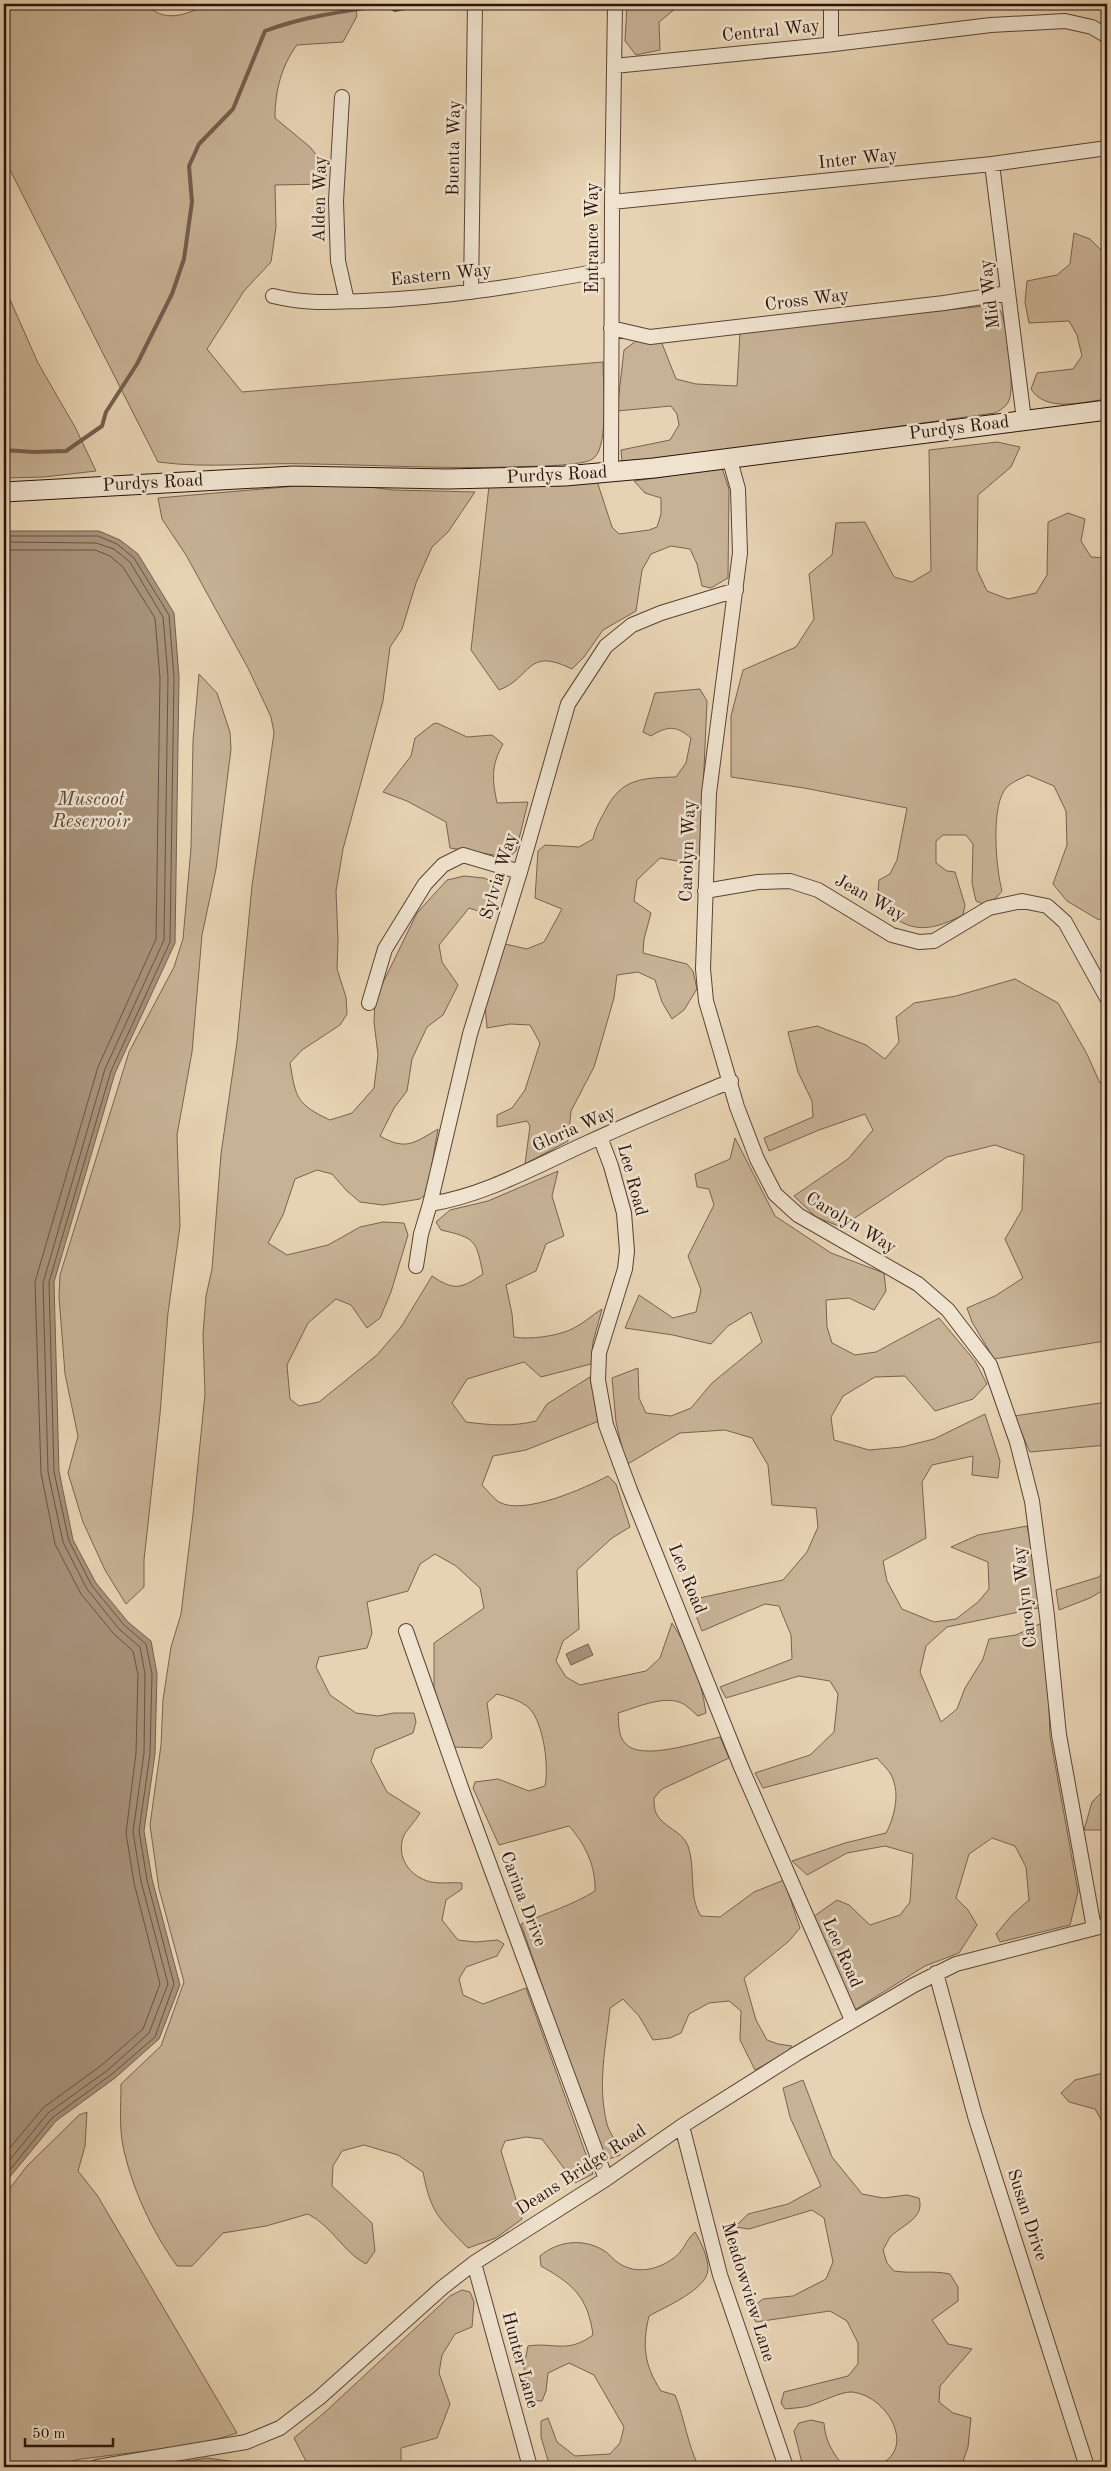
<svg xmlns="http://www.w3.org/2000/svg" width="1111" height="2471" font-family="'Old Standard TT',serif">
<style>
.green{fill:#c7b296;stroke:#786250}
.water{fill:#a7927a;stroke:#755f4e}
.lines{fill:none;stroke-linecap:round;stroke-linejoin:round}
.shore{stroke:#685242;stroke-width:1}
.stream{stroke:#755f4e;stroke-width:4}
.minor-casing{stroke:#594335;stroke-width:16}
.secondary-casing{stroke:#2a130b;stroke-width:21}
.minor{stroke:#efe2ce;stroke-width:14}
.secondary{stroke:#efe2ce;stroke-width:19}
.labels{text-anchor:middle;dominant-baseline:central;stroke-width:5;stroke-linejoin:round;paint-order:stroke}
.street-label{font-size:18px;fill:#2a130b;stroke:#efe2ce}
.water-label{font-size:19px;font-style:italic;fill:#5c4637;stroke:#efe2ce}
</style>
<rect width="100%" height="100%" fill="#e7d3b3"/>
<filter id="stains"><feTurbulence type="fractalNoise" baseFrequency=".004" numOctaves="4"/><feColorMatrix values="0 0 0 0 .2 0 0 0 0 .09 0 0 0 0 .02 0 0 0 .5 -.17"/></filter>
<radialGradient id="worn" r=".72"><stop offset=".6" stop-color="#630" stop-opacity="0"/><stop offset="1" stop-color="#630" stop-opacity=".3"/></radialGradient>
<!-- green -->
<path class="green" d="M4 4H146C163 23 186 16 206 4H355L357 16 343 42 297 45C281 66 275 92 275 118L310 147 327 168 325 184 275 185 276 227 271 262 244 291 207 349 242 392 603 362C603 383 609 445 594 458 585 467 524 466 509 467 443 469 378 465 312 464 260 462 209 469 158 462L4 158Z
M627 4H681L659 22 660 50 636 55 625 41Z
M1074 233 1090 239 1107 256V399C1083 402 1046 413 1031 389L1037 373 1073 369 1082 356 1077 335 1069 321 1029 323 1025 302 1027 281 1057 275 1070 264Z
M4 286 38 363 75 427 96 471 44 477 4 478Z
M994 305C995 306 999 309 1000 310 1007 322 1014 383 1010 397 1008 406 1002 409 995 413L669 458 622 461 621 450 670 440 679 425 677 414 671 406 617 411 624 350 636 341H661L676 379 696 384 737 386 740 332Z
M997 442 1020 447 1011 467 978 495 977 570 987 591 1008 599 1036 593 1047 575 1048 522 1068 513 1085 519 1081 541 1091 557 1107 558V916L1099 920 1067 901 1053 884 1067 845 1066 811 1054 786 1028 775C1022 778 1012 782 1007 787 990 804 996 869 1002 891L995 899 983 904 976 901 972 883 973 844 966 835H943L936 841V863L947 871 955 872 965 905 963 915C926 934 906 933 877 902L879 880 890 874 897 860 907 808 804 788 731 777V716L743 670 796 647 814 619 809 574 832 555 836 523 865 522 894 577 912 582 931 571 929 450Z
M722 468 729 489 728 578 711 588 702 586 697 564 690 549 671 546 651 554 642 570 636 611 603 630 584 657 572 669C526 646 532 678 499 690L471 650 489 486 596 478 612 527 619 534 649 530 657 527 661 514V498L645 493 634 481Z
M354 485 393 490 475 492 448 532 432 547 416 583 402 629 390 647 383 701 343 849 336 891 338 941 337 969 346 997 347 1014 340 1025 302 1050 290 1063C296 1098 296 1104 330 1120L352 1113 374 1088 378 1055 374 1022 375 999 417 913 447 880 464 876 484 878 502 886 496 905 481 912 469 908 439 945 442 962 458 985 443 1015 427 1027 412 1059 407 1091 394 1108 380 1136C406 1151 414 1143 438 1129L427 1193 420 1199 383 1205 360 1202 347 1191 332 1174 317 1170 295 1179 283 1215 268 1243 287 1255 328 1245 360 1227 383 1222 404 1223 408 1235 391 1292 380 1318 367 1328 351 1305 336 1299 308 1323 287 1365 290 1399 299 1406 319 1402 377 1355 401 1327 432 1276C454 1291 461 1289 483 1274 476 1240 476 1238 441 1230L436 1222 450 1210 488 1201 558 1171 552 1196 564 1236 546 1244 536 1271 506 1285 512 1314 514 1337C529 1340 558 1336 572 1329 583 1324 592 1315 602 1309L593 1342 591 1364 541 1377 524 1362 467 1379 452 1403 466 1422C490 1425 512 1427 536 1421L547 1404 590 1377 599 1421 526 1450 493 1456 482 1485C487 1490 493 1498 499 1502 523 1516 585 1488 608 1476L616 1484 630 1527 612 1538 577 1570 579 1629 563 1641 556 1661 566 1677 580 1685 646 1671 660 1658 672 1623C691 1652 701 1679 706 1713L698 1716C693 1712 686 1704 679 1702 661 1696 635 1708 618 1713 619 1723 618 1736 625 1743 640 1762 699 1742 720 1737L729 1758 662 1789 654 1798C654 1802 654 1809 656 1813 663 1828 682 1830 688 1846 696 1869 688 1897 701 1916L720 1917 754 1892 784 1880 800 1928 789 1941 744 1978 756 2020 767 2040 778 2044 792 2046 786 2053 755 2070 740 2040 741 2011 729 2001 709 2003 689 2014 681 2033 670 2038 653 2040 639 2016 623 1999 610 2008C606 2046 597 2085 607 2124 610 2135 619 2143 620 2155L603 2161 521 1924C546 1913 573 1905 595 1891 596 1866 585 1844 569 1826L499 1845 473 1788 475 1782 498 1779 529 1791 545 1786C549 1767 544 1723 529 1708 522 1701 508 1697 497 1694L487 1703 492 1738 482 1748 454 1747 446 1731 434 1687V1643L484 1608 480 1588 456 1566 435 1554 420 1564 408 1591 367 1602 372 1633 367 1648 319 1657 316 1667 330 1695 356 1713 378 1716 394 1713H414L416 1722 413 1733 375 1749 371 1761 387 1792 420 1813C415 1822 408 1828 404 1835 395 1857 410 1877 431 1882 440 1884 452 1882 462 1883V1889L446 1900 442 1920 458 1940 475 1942 498 1940 504 1944 497 1956 466 1967 459 1979 463 1995 483 2004 526 1988 593 2174 575 2183 542 2139 526 2137 505 2141 501 2151 522 2219 496 2238 468 2248C439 2218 431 2214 423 2172L398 2155 364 2145 342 2151 333 2166 332 2186 372 2223 375 2251 366 2264C343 2252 332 2226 308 2214L266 2226 223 2233 192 2266H177C152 2231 132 2189 123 2146 119 2126 121 2105 121 2084L161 2046 184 1982 159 1889 150 1825 161 1745 163 1700 171 1647 181 1614 193 1514 205 1394 203 1334 206 1296 212 1269 221 1154 237 1042 252 886 274 733 271 717 248 668 186 555 162 519 158 498 297 486Z
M199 674 217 693 230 732 231 749 216 869 202 935 192 1052 177 1135 180 1226 168 1313 160 1414 144 1560V1587L126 1604 105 1570 83 1522 68 1473 78 1436 65 1374 59 1297 60 1275 129 1052 174 967 183 939 191 848 193 741Z
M700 689 707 701 700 860 689 863 660 858 637 880 634 901 651 913 644 939 643 953 687 964 693 971 697 989 684 1010 672 1019 662 1002 655 980 638 972 617 975 614 998 599 1050 594 1067 571 1111 568 1141 525 1164 530 1126 527 1121 497 1127V1115L512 1108 525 1090 540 1043 530 1025 510 1024 487 1028 485 1005 505 944 527 949 544 942 562 909 535 898 538 851 545 845 579 847 593 839C595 829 600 820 605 811 621 778 642 778 676 777L686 763 691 738C676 725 667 726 651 736L643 732 655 693Z
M437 723 467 737 492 735 503 744C491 766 492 778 497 803L528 802 516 851 512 855 500 856 450 848 446 822 407 801 383 792 411 756 415 738 433 724Z
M1015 979 1058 1003 1087 1054 1100 1083 1107 1080V1347L1105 1341 994 1359 972 1322 967 1308 995 1296 1023 1278 1005 1239 1022 1210 1024 1155 995 1145 947 1157 841 1227 816 1217 794 1196 848 1159 873 1130 865 1114 819 1130 769 1151 764 1138 813 1117 812 1101 798 1072 788 1032 817 1026 866 1045 885 1059 899 1042 896 1017 914 1003 956 996Z
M735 1138 775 1216 831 1253 884 1273 886 1291 874 1310 849 1298 826 1300 827 1327 832 1343 855 1355 876 1352 939 1318 975 1361 987 1384 973 1399 935 1411 905 1376 875 1377 843 1396 831 1417 834 1440 869 1450 902 1447 934 1439 985 1414 1000 1461 998 1478 972 1475 973 1456 932 1465 922 1482 926 1538 883 1561 887 1581 902 1609 934 1622 956 1619 978 1602 989 1589 988 1562 951 1547 978 1535 1027 1526 1043 1607 947 1627 926 1646 920 1672 941 1722 957 1709 965 1688 983 1659 989 1639 1016 1635 1046 1621 1050 1736 1078 1892 1070 1925 1000 1942 996 1934 1012 1915 1029 1900 1026 1867 1015 1846 992 1838 969 1854 956 1898 968 1910 977 1925 959 1953 925 1966 853 2011 813 1917 837 1900 849 1905 870 1925 900 1915 910 1902 913 1854 885 1846 847 1853 807 1875 792 1861 845 1843 886 1833C895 1816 901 1791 890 1773 887 1768 881 1763 877 1758L763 1788 755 1773 810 1755 834 1732 838 1694 830 1681 799 1676 726 1698 720 1687 792 1659 791 1635 779 1606 765 1604 702 1631 690 1600 783 1580 807 1552 818 1527 816 1508 772 1505 768 1465 752 1438 725 1430 680 1433 626 1465 616 1422 612 1378 638 1368 639 1398 646 1413 671 1416 691 1408 712 1383 762 1342 751 1312 728 1326 711 1344 673 1335 625 1328 639 1295 673 1318 696 1312 701 1290 688 1256 714 1205 709 1189 697 1187 695 1174 730 1159Z
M1107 1402V1445L1030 1452 1014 1416Z
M1107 1567V1588L1090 1598 1059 1610 1056 1590 1099 1577Z
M1107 1787V1830H1084L1092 1802Z
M1107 2072V2130L1095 2109 1069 2102 1061 2093 1075 2080Z
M803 2080 832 2157 862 2194 883 2198 907 2195 919 2198C925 2218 904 2224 891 2236 888 2240 886 2245 883 2250L887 2263 894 2271C913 2274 932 2270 950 2274L958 2287V2301L932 2320 948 2344 972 2349 940 2386 939 2402 953 2413 971 2418 968 2447 961 2467H872C920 2455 890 2396 852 2392 842 2391 819 2403 808 2406 801 2408 793 2408 785 2409L781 2403 784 2392 848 2376 858 2364V2343L847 2321 830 2311 756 2322 753 2317 754 2306 763 2299 793 2296 826 2279 833 2262 824 2218 812 2210 749 2229 735 2227 748 2214 788 2204 821 2186 790 2117 783 2088Z
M87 2112 85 2146 78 2171 97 2195 237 2433 201 2444 81 2459 48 2467H4V2196L27 2166 79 2115Z
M695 2232C701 2242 708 2257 708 2269 708 2289 665 2307 649 2316 642 2345 644 2365 661 2391L675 2395C685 2419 687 2444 699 2467H550L541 2437V2421L548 2418 557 2442 575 2456 610 2454 620 2443 624 2427 594 2375 569 2363 548 2373 546 2391 542 2401 528 2400 524 2367 528 2346C555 2342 567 2354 593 2335 588 2297 573 2284 541 2266L540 2256C558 2241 582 2238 603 2250 609 2253 614 2261 620 2264 636 2274 656 2270 671 2260 685 2251 684 2242 695 2232Z
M462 2290 470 2292 474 2302 472 2327 455 2334 442 2355 439 2373 450 2404 437 2438 401 2448V2467H309L294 2438 324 2413 450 2296Z
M811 2420 824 2423C825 2441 833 2453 844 2467H803L794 2431 799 2423Z
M207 2458 243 2463 245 2467H151Z"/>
<!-- water -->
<path class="water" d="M4 531H99L120 540 138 554 174 613 179 677 175 943 115 1073 54 1282 59 1471 73 1540 96 1583 128 1622 151 1641 157 1674 155 1754 144 1831 152 1879 180 1985 159 2039 115 2078 56 2121 4 2184Z
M588 1644 593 1655 571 1665 566 1654Z"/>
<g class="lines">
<!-- shore -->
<path class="shore" d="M4 536H98L117 544 134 558 169 615 174 677 170 942 111 1071 49 1282 54 1472 69 1541 92 1586 124 1625 146 1644 152 1674 150 1754 139 1831 147 1880 174 1984 155 2037 112 2074 52 2118 4 2177
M4 542 96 543 114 549 130 562 163 617 168 677 164 940 105 1069 43 1283 48 1472 63 1542 87 1589 119 1629 140 1647 145 1674 144 1753 133 1832 141 1881 168 1984 149 2033 108 2070 48 2113 4 2167
M4 550H95L110 556 123 567 155 618 160 678 156 939 98 1067 35 1282 41 1473 55 1544 81 1594 114 1634 133 1651 138 1675 136 1753 126 1833 134 1883 160 1984 143 2029 103 2064 43 2108 4 2155"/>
<!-- stream -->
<path class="stream" d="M4 450 34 452 66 451 102 426 106 412 137 364 172 294 184 259 192 202 189 166 199 144 233 109 265 31C305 16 346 11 388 5L395 10 424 4"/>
<defs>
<path id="minor" d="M831 44V4
M614 66 826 45 991 25 1065 21 1092 27 1107 36
M342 97 336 201 338 261 347 301
M992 164 1024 420
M612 202 992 164 1107 148
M471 292 475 4
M273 296C306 304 329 302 363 301 447 298 529 284 611 269
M611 328 650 337 944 303 1008 293
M729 457 738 489 740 553 709 793 703 969 706 1001 737 1107 757 1159 775 1194 798 1215 918 1284 948 1310 990 1365 1017 1442 1032 1501 1047 1616 1059 1735 1094 1928
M611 472 612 202 615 4
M705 891 758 882 790 881 818 890 892 935 919 942 934 941 989 908 1022 901 1047 906 1065 922 1107 998
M369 1003 385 949 425 884 443 865 463 855 520 872
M600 1137 611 1166 624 1213 627 1251 625 1269 599 1353 598 1380 606 1425 630 1490 741 1767 852 2020
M430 1204C486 1195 536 1166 587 1143 634 1121 683 1101 731 1081
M416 1266 421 1234 430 1204 470 1034 520 872 568 704 606 646 632 625 661 613 736 590
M406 1631 463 1793 606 2179
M936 1973 975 2116 1087 2467
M682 2126 720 2275 786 2467
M474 2263 530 2467
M97 2467 246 2442 280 2428 319 2398 443 2287 474 2263 606 2179 682 2126 796 2054 914 1985 956 1964 1107 1925"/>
<path id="secondary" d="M4 492 293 476 448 479 565 476 654 468 1107 410"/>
</defs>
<!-- minor casing -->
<use href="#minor" class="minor-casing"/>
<!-- secondary casing -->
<use href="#secondary" class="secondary-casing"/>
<!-- minor -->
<use href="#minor" class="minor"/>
<!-- secondary -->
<use href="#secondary" class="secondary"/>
</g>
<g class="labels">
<!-- street labels -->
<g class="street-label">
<text transform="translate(771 31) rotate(-6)">Central Way</text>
<text transform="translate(454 148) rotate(-89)">Buenta Way</text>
<text transform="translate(858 159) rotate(-6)">Inter Way</text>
<text transform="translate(320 199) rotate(-89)">Alden Way</text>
<text transform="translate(593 238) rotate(-90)">Entrance Way</text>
<text transform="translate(441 275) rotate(-6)">Eastern Way</text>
<text transform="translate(990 294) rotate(-97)">Mid Way</text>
<text transform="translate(807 300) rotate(-7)">Cross Way</text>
<text transform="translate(959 428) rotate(-7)">Purdys Road</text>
<text transform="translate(557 475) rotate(-3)">Purdys Road</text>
<text transform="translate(153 483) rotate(-3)">Purdys Road</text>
<text transform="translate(688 851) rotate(-88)">Carolyn Way</text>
<text transform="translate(499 876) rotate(-73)">Sylvia Way</text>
<text transform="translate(870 898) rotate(29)">Jean Way</text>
<text transform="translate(574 1129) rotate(-24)">Gloria Way</text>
<text transform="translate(632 1180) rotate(75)">Lee Road</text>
<text transform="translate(851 1223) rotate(31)">Carolyn Way</text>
<text transform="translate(687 1579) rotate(68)">Lee Road</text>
<text transform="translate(1025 1597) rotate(-97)">Carolyn Way</text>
<text transform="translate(523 1899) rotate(69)">Carina Drive</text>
<text transform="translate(842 1953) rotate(66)">Lee Road</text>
<text transform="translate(581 2170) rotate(-33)">Deans Bridge Road</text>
<text transform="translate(1027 2215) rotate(72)">Susan Drive</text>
<text transform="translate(748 2292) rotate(73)">Meadowview Lane</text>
<text transform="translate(520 2360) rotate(75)">Hunter Lane</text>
</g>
<!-- water labels -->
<g class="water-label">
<text x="91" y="800">Muscoot<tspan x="91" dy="22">Reservoir</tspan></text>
</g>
</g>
<!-- margin -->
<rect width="1111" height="2471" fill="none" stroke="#e7d3b3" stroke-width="20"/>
<rect x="5" y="5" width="1101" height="2461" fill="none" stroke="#2a130b" stroke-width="2.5"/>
<rect x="10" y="10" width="1091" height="2451" fill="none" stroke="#2a130b"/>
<!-- scale -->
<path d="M25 2438v8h88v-8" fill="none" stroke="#2a130b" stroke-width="2.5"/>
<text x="32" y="2438" font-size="15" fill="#2a130b" stroke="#efe2ce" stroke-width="4" paint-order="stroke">50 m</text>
<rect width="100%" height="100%" filter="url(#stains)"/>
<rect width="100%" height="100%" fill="url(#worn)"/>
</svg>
